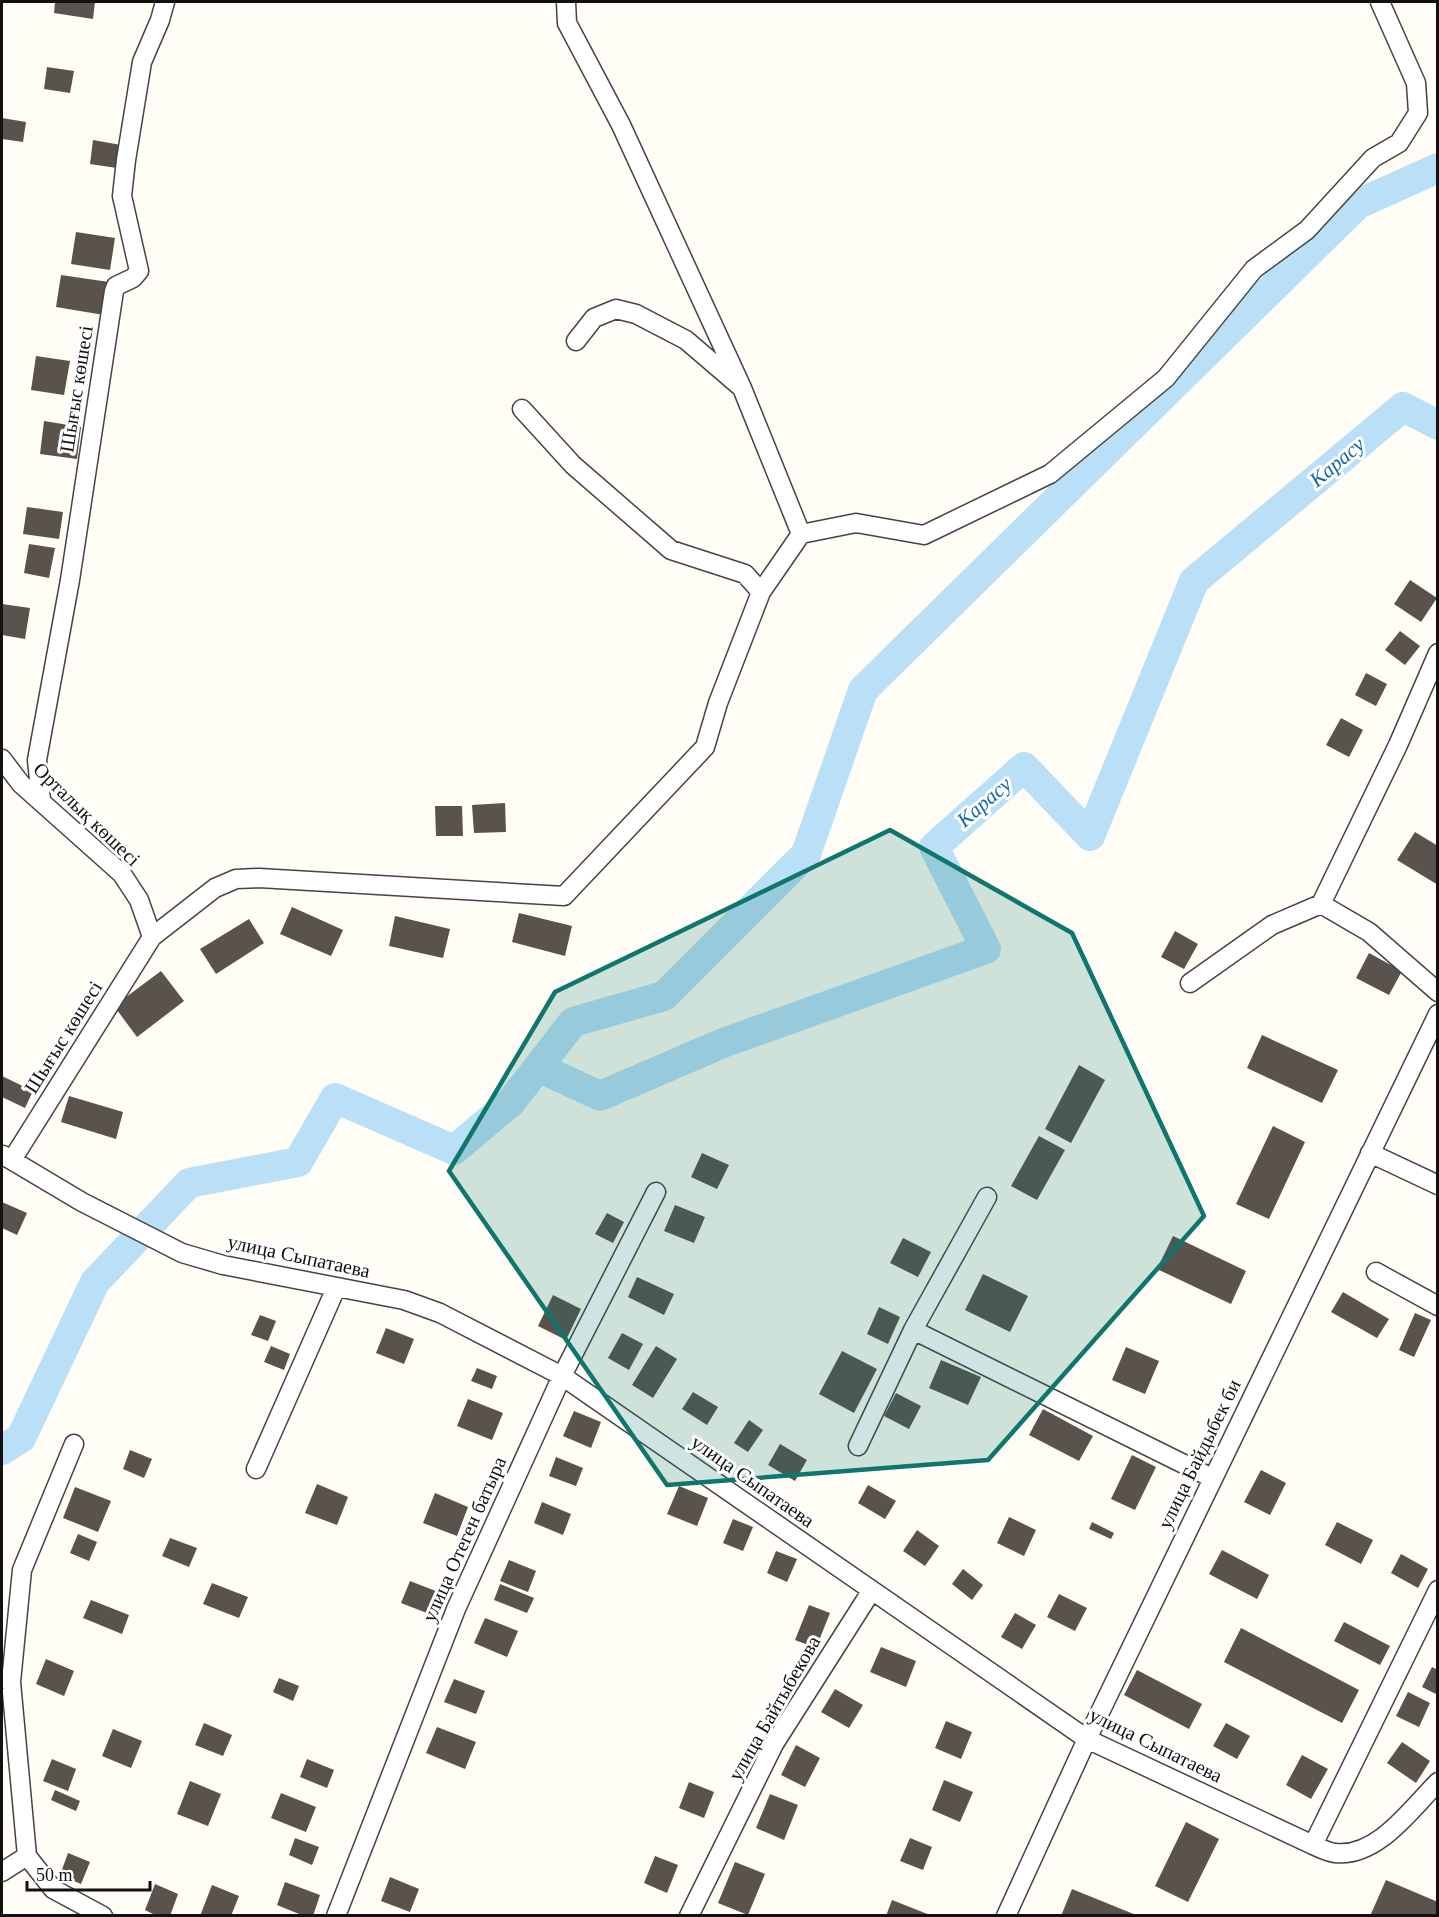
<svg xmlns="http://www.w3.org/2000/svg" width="1439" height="1917" font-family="Georgia,serif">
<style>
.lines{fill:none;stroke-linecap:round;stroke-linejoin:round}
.river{stroke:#b9e0f7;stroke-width:30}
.building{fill:#5a524d}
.minor-casing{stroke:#444;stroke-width:21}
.minor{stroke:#fff;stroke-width:18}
.marked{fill:#0f766e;fill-opacity:0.2;stroke:#0f766e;stroke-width:4.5;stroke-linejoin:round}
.labels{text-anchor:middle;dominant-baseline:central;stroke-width:6;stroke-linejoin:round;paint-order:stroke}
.street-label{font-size:20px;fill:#111;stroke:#fff}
.water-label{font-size:21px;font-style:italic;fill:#1768a6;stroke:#fff}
</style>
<rect width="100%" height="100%" fill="#fffdf5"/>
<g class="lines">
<!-- river -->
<path class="river" d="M538 1067 600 1096 723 1043 986 949 934 847 1024 767 1090 836 1194 581 1403 407 1438 425
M2 1450 21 1438 95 1282 189 1183 298 1162 335 1098 454 1150 511 1102 573 1022 664 996 806 854 863 690 1358 204 1438 168"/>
</g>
<!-- building -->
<path class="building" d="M55 2H95L93 19 54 13Z
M47 67 74 71 70 93 44 89Z
M2 118 26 122 23 142 2 139Z
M93 140 121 145 117 168 90 164Z
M76 232 115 238 110 270 71 264Z
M61 275 109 282 104 315 56 307Z
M36 356 70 361 64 395 31 390Z
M44 421 81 427 77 459 40 454Z
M27 507 63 512 59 539 23 534Z
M29 544 55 548 49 578 24 573Z
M1410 580 1437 598 1421 622 1394 604Z
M2 604 30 608 25 639 2 635Z
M1400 631 1420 646 1405 665 1385 650Z
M1366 673 1387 684 1376 706 1355 695Z
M1341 718 1363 730 1349 757 1326 745Z
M505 803 506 832 474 833 472 805Z
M435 806H462L463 836H436Z
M1415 832 1438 846V885L1397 860Z
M292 907 343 930 331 956 280 934Z
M519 913 572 926 565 956 512 942Z
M395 916 450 929 443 958 389 946Z
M249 919 264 943 216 974 200 949Z
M1175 931 1198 944 1184 969 1161 957Z
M1369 953 1402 971 1389 995 1356 978Z
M161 971 184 1001 137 1037 114 1006Z
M1262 1035 1338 1070 1322 1103 1247 1068Z
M1079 1065 1105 1080 1071 1143 1045 1129Z
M2 1076 33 1091 25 1108 2 1097Z
M69 1096 123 1112 116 1139 61 1122Z
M1273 1126 1305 1142 1269 1219 1236 1204Z
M1039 1136 1065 1150 1037 1200 1011 1186Z
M702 1153 729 1165 717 1189 691 1177Z
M2 1202 27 1213 17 1235 2 1228Z
M675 1205 705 1217 694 1243 664 1231Z
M607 1213 624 1222 613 1243 595 1234Z
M1173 1236 1246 1271 1231 1304 1157 1269Z
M903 1238 931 1252 918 1277 890 1263Z
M983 1274 1028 1296 1010 1332 965 1310Z
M637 1277 674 1294 664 1315 628 1297Z
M1343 1292 1389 1319 1377 1338 1331 1312Z
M553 1295 581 1309 566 1340 538 1326Z
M879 1307 900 1317 888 1344 867 1334Z
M1415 1313 1431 1320 1414 1357 1399 1350Z
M260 1315 276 1321 268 1341 251 1335Z
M386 1328 414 1339 404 1364 376 1353Z
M622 1333 643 1344 629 1370 608 1358Z
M271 1346 290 1354 284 1370 264 1362Z
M656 1346 677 1359 653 1398 632 1385Z
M1126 1347 1159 1361 1145 1394 1112 1380Z
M842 1351 877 1369 854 1413 819 1394Z
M941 1360 981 1377 968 1405 929 1388Z
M477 1368 497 1376 492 1389 471 1381Z
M693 1392 718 1407 707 1425 682 1409Z
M896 1393 921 1406 909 1429 884 1416Z
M468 1399 503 1413 492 1440 457 1426Z
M1043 1409 1093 1436 1079 1461 1029 1435Z
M574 1411 601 1422 591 1448 563 1436Z
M749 1420 763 1430 748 1452 734 1443Z
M780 1444 807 1460 795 1481 768 1465Z
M130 1450 152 1459 144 1478 123 1469Z
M1132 1455 1156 1467 1135 1510 1111 1499Z
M556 1457 583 1468 576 1486 549 1476Z
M1261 1470 1286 1483 1270 1515 1244 1502Z
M317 1484 348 1497 337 1525 305 1513Z
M868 1485 896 1501 885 1519 858 1503Z
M679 1486 708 1498 697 1526 667 1514Z
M75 1487 111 1501 98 1532 63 1518Z
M435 1493 468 1507 457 1536 423 1523Z
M542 1502 571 1514 563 1535 534 1523Z
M1009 1517 1036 1530 1024 1556 997 1543Z
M733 1519 753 1527 743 1551 723 1543Z
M1092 1522 1114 1533 1111 1539 1089 1529Z
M1337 1522 1373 1540 1361 1564 1325 1545Z
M917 1530 939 1546 925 1566 903 1551Z
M78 1534 97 1542 89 1561 70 1553Z
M170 1538 197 1548 189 1567 162 1556Z
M1222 1550 1269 1575 1257 1599 1209 1574Z
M776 1551 797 1559 787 1582 767 1573Z
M1401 1554 1428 1569 1418 1588 1391 1573Z
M509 1560 536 1571 528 1592 500 1581Z
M963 1569 983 1585 972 1600 952 1584Z
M410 1581 441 1593 432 1615 401 1603Z
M212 1583 248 1597 239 1618 203 1604Z
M500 1584 534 1598 527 1613 494 1600Z
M1059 1594 1087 1608 1075 1631 1047 1617Z
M91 1600 129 1615 122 1634 83 1618Z
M809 1605 830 1613 816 1648 795 1640Z
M1015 1613 1036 1625 1022 1649 1001 1637Z
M485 1618 518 1631 507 1657 474 1643Z
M1344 1622 1390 1646 1380 1665 1334 1641Z
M1241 1628 1359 1690 1342 1723 1224 1662Z
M881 1647 916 1661 906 1687 870 1672Z
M46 1659 74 1671 64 1696 36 1684Z
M1432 1667 1438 1670V1695L1422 1687Z
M1137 1670 1202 1704 1189 1729 1124 1695Z
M279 1678 299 1686 293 1701 273 1692Z
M454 1679 485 1691 476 1714 444 1702Z
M835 1689 863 1705 849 1728 821 1712Z
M1408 1692 1430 1703 1419 1727 1396 1716Z
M946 1721 972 1732 961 1759 935 1748Z
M204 1723 232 1735 223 1756 195 1745Z
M1226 1723 1250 1736 1237 1759 1213 1746Z
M437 1727 476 1742 465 1769 426 1753Z
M113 1729 142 1741 131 1768 102 1756Z
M1402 1742 1430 1761 1416 1783 1387 1763Z
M796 1745 820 1758 805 1787 781 1775Z
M1302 1755 1328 1769 1311 1799 1286 1785Z
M52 1759 76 1769 68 1791 43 1781Z
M307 1759 334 1770 327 1788 300 1777Z
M944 1780 973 1792 960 1822 932 1810Z
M190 1781 221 1794 208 1826 177 1814Z
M689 1782 714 1792 704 1818 679 1808Z
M55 1790 80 1801 76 1811 51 1800Z
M281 1793 316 1807 306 1832 271 1818Z
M770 1794 798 1805 784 1840 756 1828Z
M1186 1822 1219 1839 1188 1902 1155 1886Z
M295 1838 319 1847 312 1865 289 1855Z
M910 1838 932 1847 923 1870 900 1861Z
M68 1853 90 1862 81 1884 60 1875Z
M655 1856 678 1865 667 1893 644 1883Z
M735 1862 765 1874 748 1915 718 1903Z
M390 1877 419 1889 410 1912 381 1901Z
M1386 1880 1438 1902V1916H1370Z
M285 1882 320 1895 313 1916H304L277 1905Z
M155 1884 178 1894 170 1916H157L145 1910Z
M212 1885 239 1896 231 1916H200Z
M1072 1889 1136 1915V1916H1061Z
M892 1900 930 1915V1916H886Z"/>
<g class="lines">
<defs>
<path id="minor" d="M566 2 567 23 621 125 742 388
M576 341 594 318 616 309 636 314 686 340 742 388 801 534
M522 409 573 465 671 550 745 574 761 592
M2 759 21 784 122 874 139 900 152 937
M41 800 37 760 70 580 114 291 116 286 133 278 139 271 122 196 126 160 142 62 160 20 165 2
M1321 904 1369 932 1438 992
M1190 983 1272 925 1321 904 1398 745 1438 653
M1370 1153 1438 1185
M3 1155 82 1202 182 1253 223 1265 404 1300 440 1313 562 1376 1087 1739 1313 1845C1320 1848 1327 1852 1335 1853 1377 1858 1411 1809 1438 1782
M12 1160 152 937 215 888 236 879 259 878 564 896 705 747 718 703 761 592 801 534 856 523 924 535 1050 474 1166 378 1254 269 1307 230 1373 158 1399 143 1418 113 1416 83 1380 2
M1376 1272 1438 1306
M913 1330 1212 1478
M858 1446 913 1330 987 1197
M256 1469 336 1288
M2 1678 11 1682 27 1856 53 1889 103 1916
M11 1682 22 1570 74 1444
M1313 1845 1438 1590
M2 1872 27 1856
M336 1916 456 1609 562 1376 656 1192
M689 1916 774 1744 872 1590
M1006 1916 1087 1739 1438 1014"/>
</defs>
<!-- minor casing -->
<use href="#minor" class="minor-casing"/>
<!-- minor -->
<use href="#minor" class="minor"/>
</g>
<!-- marked area -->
<path class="marked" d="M890 830 1072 933 1204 1216 988 1460 667 1485 449 1171 555 992Z"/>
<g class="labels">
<!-- street labels -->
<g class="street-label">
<text transform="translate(76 389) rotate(-81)">Шығыс көшесі</text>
<text transform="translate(87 814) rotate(44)">Орталық көшесі</text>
<text transform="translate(63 1037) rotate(-58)">Шығыс көшесі</text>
<text transform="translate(299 1256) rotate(12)">улица Сыпатаева</text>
<text transform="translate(1199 1454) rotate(-64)">улица Байдыбек би</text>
<text transform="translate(753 1481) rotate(35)">улица Сыпатаева</text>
<text transform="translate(464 1539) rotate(-66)">улица Отеген батыра</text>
<text transform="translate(774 1708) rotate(-60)">улица Байтыбекова</text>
<text transform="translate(1156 1745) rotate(26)">улица Сыпатаева</text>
</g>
<!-- water labels -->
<g class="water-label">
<text transform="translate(1337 462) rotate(-40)">Карасу</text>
<text transform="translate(984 802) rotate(-41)">Карасу</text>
</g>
</g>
<!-- border -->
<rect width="1439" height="1917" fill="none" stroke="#111111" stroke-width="6"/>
<!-- scale -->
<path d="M27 1881v9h123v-9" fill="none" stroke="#111111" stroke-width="3"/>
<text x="36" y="1881" font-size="18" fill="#111111" stroke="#ffffff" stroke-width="4.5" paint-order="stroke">50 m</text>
</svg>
